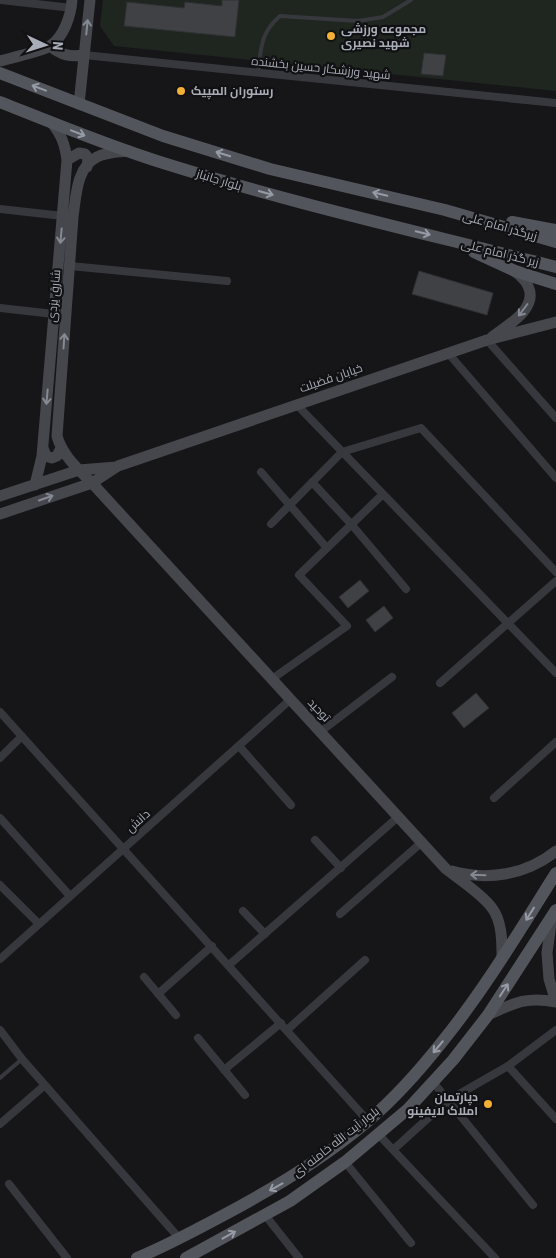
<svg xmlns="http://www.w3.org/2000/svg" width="556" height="1258" font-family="'Roboto Condensed',Cairo,sans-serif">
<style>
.green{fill:#1e261f}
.building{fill:#404145;stroke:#303034}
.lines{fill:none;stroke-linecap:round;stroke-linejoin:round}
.lane{stroke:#37383d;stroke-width:4}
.street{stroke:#37383d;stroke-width:8}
.secondary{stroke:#45474d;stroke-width:11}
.primary{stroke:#53555c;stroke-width:12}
.oneway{stroke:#858993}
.oneway2{stroke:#979ba6}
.poi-dot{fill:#f2b134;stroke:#111113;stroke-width:2}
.labels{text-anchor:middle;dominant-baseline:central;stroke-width:4.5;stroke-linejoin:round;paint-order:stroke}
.poi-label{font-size:12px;font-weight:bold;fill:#a8adb8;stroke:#111113;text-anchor:start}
.street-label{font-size:12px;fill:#a8adb8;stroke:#111113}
</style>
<rect width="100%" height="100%" fill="#161618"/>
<!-- green -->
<path class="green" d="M103 0H556V91L114 46 100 26Z"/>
<!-- building -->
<path class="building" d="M222 0H239L235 37 124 26 127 2 184 8 185 2 222 6Z
M424 53 446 55 443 76 421 74Z
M419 271 493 293 487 315 412 294Z
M360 580 369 591 348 608 339 597Z
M384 606 393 618 375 632 366 620Z
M476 693 489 708 464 728 452 713Z"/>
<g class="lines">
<!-- lane -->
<path class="lane" d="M258 73C261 49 260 33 280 16L358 21 383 17 411 0
M0 1078 22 1059"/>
<!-- street -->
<path class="street" d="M1 0 72 8
M84 55 556 103
M0 209 63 216
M70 266 227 281
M0 308 54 314
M487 340 556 418
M448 353 556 478
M297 405 556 673
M261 472 327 548
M312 482 352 525 406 589
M271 524 342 452 421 428 556 572
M272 679 347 626 299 575 383 494
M440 683 556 581
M0 712 368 1121
M320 732 392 677
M239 746 291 805
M0 758 22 736
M494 798 556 742
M0 818 70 896
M315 840 341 868
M0 885 39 924
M243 911 265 934
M340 914 422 842
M0 959 291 699
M229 965 398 817
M144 977 176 1015
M158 994 212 946
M0 1030 22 1059 179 1238
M287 1030 365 960
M198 1038 245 1095
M508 1066 556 1119
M224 1070 281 1023
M433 1082 533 1205
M0 1124 45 1085
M379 1135 495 1258
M394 1149 447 1101 508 1066 556 1030
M345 1162 411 1243
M9 1184 67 1258
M265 1215 299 1258"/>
<!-- secondary -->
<path class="secondary" d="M50 46C61 55 69 57 84 55
M0 61C11 58 42 51 50 46 64 37 71 15 72 0
M79 104 90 0
M129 151C119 152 106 152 97 157 76 167 76 198 73 217L57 436C62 455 78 469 92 483L446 869C460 880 482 894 492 908 502 921 502 941 502 957
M67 160 79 153 85 154 88 158 87 167
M492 337C506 326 539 309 528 286 526 280 520 276 515 271
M43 448 46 456 52 458 57 456 61 448
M35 485 42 456 67 160C65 144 61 134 51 122
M0 496 79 470 116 467
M0 514 92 483 118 466 487 340 556 322
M452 871C488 881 526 875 556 851
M552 916 547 953 549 979 556 1002
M488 1015C514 1003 527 996 556 1002"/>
<!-- primary -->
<path class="primary" d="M0 73 163 136 270 169 445 210 556 242
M0 102C53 123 106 145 160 162 290 203 424 233 556 267
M512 222 556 230
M474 252 515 271 556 284
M137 1258C166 1246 194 1231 222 1216 273 1189 323 1159 367 1122 395 1098 420 1070 442 1042 485 989 520 930 556 873
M186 1258 290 1201 345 1162 408 1109 453 1060 488 1015 556 910"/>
</g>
<!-- one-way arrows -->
<defs><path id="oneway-shaft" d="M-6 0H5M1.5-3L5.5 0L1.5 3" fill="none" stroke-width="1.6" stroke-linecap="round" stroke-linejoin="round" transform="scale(1.25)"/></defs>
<g class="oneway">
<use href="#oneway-shaft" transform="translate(87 27) rotate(-84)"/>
<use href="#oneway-shaft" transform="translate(61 236) rotate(95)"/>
<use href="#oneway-shaft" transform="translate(523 310) rotate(127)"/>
<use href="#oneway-shaft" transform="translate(64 341) rotate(-86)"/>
<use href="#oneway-shaft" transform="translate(47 397) rotate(95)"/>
<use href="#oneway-shaft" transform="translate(46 498) rotate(-19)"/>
<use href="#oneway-shaft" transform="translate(478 875) rotate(-178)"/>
</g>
<g class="oneway2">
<use href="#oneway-shaft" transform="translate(39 88) rotate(-159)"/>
<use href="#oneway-shaft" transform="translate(78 133) rotate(21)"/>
<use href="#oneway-shaft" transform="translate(223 154) rotate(-163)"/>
<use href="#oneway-shaft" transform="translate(266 193) rotate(16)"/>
<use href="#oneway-shaft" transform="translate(380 194) rotate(-167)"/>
<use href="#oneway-shaft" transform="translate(423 233) rotate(14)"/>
<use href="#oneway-shaft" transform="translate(530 914) rotate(122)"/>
<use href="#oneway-shaft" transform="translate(504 990) rotate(-57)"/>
<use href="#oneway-shaft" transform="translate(438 1047) rotate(130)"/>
<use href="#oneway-shaft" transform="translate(276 1187) rotate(151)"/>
<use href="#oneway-shaft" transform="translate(229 1235) rotate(-29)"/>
</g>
<!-- markers -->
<g class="poi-dot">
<circle cx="331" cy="36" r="5"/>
<circle cx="181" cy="91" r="5"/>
<circle cx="488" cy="1104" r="5"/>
</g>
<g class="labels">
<!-- poi labels -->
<g class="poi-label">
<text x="341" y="29">مجموعه ورزشی<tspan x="341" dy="14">شهید نصیری</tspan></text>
<text x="191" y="91">رستوران المپیک</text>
<text x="478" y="1097" text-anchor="end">دپارتمان<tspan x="478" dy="14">املاک لایفینو</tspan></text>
</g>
<!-- street labels -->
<g class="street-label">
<text transform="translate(321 68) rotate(6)">شهید ورزشکار حسین بخشنده</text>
<text transform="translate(219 180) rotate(17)">بلوار جانباز</text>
<text transform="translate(500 226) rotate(16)">زیرگذر امام علی</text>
<text transform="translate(500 253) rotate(14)">زیر گذر امام علی</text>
<text transform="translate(54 296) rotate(-85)">شارق یزدی</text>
<text transform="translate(331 378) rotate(-19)">خیابان فضیلت</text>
<text transform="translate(319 710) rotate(47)">توحید</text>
<text transform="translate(138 821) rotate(-42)">دانش</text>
<text transform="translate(336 1142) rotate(-38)">بلوار آیت الله خامنه ای</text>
</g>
</g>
<!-- north arrow -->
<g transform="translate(45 45) rotate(94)" stroke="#111113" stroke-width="4" paint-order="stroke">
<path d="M0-4L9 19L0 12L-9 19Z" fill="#a8adb8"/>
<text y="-8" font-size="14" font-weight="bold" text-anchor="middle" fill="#a8adb8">N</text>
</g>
</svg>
